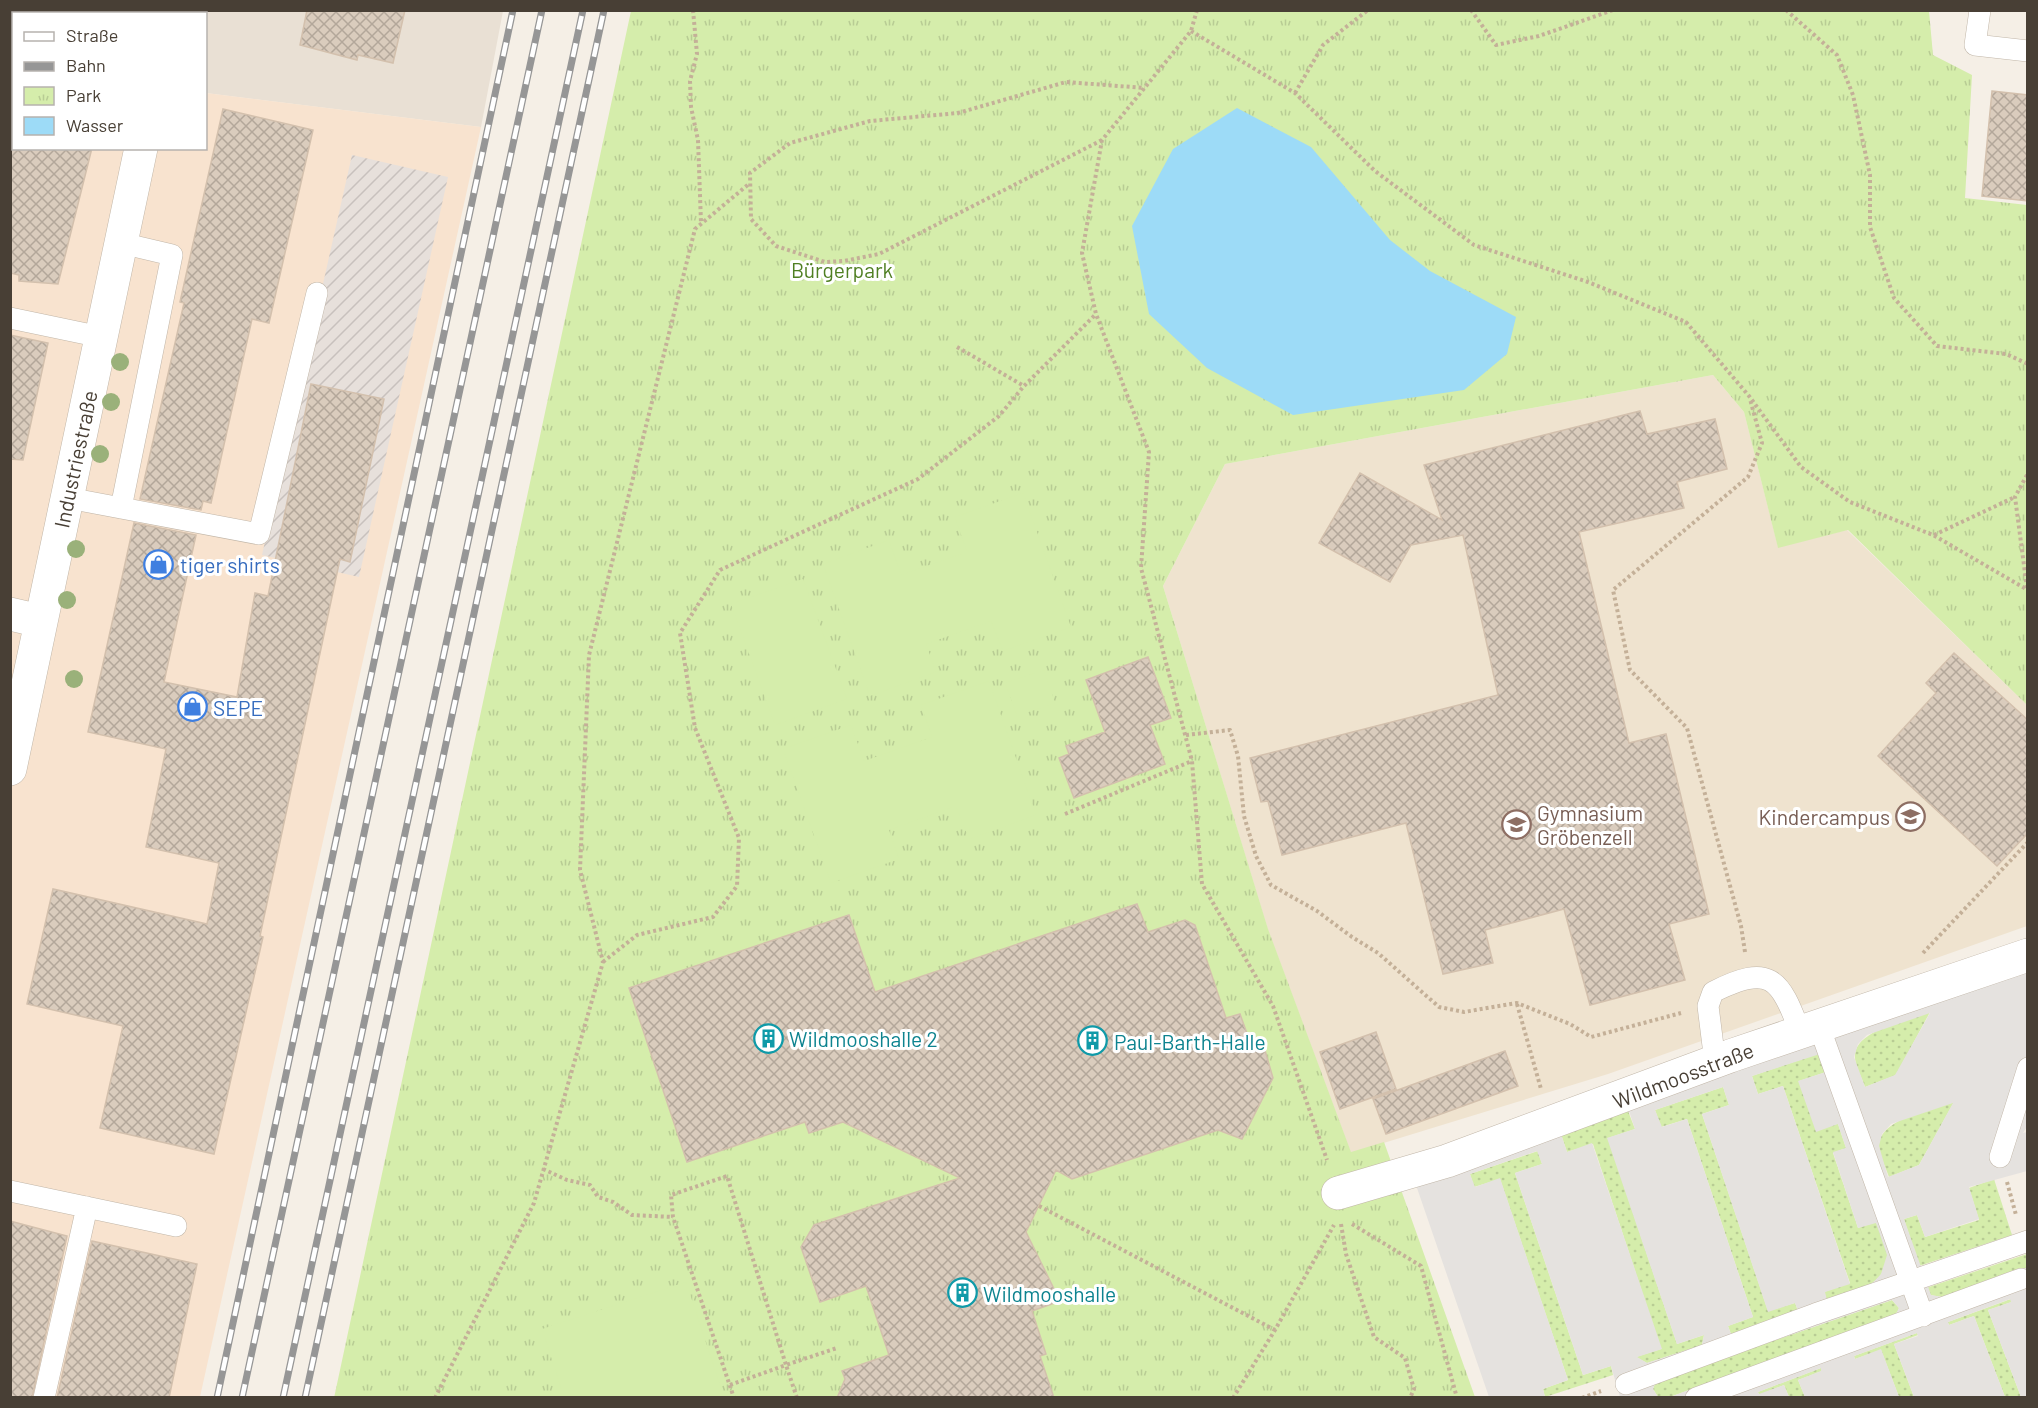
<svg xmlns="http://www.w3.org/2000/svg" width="2038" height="1408" font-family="Barlow,sans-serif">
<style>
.residential{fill:#e9e0d4}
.commercial{fill:#f8e3cf}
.industrial{fill:url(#industrial-furrows)}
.education{fill:#efe3cf}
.grass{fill:url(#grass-dots)}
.park{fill:url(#park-tufts)}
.pitch{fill:#d5edab}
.parking{fill:#e5e2df;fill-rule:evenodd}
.water{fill:#9ddbf7}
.building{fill:url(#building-cross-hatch);stroke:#d3c0ad;stroke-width:1.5}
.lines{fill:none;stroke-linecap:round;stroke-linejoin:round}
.service-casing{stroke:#c1b6a8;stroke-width:22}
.minor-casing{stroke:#c1b6a8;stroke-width:34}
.path{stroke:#c4b098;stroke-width:4;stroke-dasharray:3 3;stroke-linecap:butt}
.service{stroke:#fff;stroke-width:21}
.minor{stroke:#fff;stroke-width:33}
.rail-casing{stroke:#969696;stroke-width:7}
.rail{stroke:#fff;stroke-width:4.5;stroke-dasharray:14;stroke-linecap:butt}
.tree{fill:#9ab17a}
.labels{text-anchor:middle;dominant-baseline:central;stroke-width:6;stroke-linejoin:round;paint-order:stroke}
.park-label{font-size:21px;fill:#4f7f22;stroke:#fff}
.street-label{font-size:21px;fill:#483f35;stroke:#fff}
.shop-label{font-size:21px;fill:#366cbe;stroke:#fff;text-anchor:start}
.education-label{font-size:21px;fill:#785e54;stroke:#fff;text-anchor:start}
.culture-label{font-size:21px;fill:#0d838f;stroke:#fff;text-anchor:start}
</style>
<defs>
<pattern id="industrial-furrows" width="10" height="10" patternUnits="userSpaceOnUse" patternTransform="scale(1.5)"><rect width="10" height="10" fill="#e7e0db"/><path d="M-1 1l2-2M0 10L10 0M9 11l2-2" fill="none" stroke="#c8c1bd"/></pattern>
<pattern id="grass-dots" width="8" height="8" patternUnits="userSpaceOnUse" patternTransform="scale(1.5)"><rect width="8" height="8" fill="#d5edab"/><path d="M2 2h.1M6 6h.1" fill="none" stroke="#b8cc94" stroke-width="1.8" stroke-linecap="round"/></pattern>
<pattern id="park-tufts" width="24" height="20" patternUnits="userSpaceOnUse" patternTransform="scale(1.5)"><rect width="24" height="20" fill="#d5edab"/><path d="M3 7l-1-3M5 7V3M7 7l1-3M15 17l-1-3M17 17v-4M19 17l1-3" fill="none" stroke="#b8cc94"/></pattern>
<pattern id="building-cross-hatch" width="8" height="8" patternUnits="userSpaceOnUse" patternTransform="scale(1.5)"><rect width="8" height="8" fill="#daccbd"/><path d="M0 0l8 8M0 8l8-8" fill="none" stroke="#b3a79a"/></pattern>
</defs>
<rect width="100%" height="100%" fill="#f5efe6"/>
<!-- residential -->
<path class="residential" d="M10 11H503L481 127 206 93V14H14V80L11 86Z"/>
<!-- commercial -->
<path class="commercial" d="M13 80 14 148H206V93L481 127 200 1397H11L10 86Z"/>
<!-- industrial -->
<path class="industrial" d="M352 155 448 177 359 577 262 555Z"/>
<!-- education -->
<path class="education" d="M1713 375 1744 412 1778 547 1847 530 2027 705V926L1608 1074 1351 1153 1268 930 1163 586 1225 464Z"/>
<!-- grass -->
<path class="grass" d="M1930 1012 1896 1075 1865 1087C1862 1078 1854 1064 1855 1055 1856 1030 1909 1020 1930 1012Z
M1820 1053 1826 1072 1799 1081 1838 1124 1846 1148 1833 1153 1858 1228 1876 1222C1879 1232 1887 1244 1887 1254 1889 1286 1850 1293 1827 1301L1824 1292 1850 1283 1783 1086 1758 1094 1752 1076Z
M1723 1087 1729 1105 1702 1114 1768 1311 1795 1303 1798 1311 1731 1334 1728 1326 1753 1317 1687 1119 1661 1127 1655 1110Z
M1954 1102 1919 1165 1889 1177C1886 1168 1879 1155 1879 1145 1880 1119 1933 1109 1954 1102Z
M1628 1111 1635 1129 1608 1138 1677 1344 1704 1335 1702 1345 1647 1363 1636 1357 1661 1349 1593 1144 1567 1152 1561 1134Z
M1538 1151 1542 1164 1515 1173 1583 1375 1611 1366 1613 1375 1545 1397 1543 1389 1568 1380 1500 1179 1474 1187 1470 1174Z
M1994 1179 2012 1235 1919 1266 1904 1219 1917 1215 1925 1237 1979 1220 1969 1188Z
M2027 1254V1268H2020L1942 1297 1930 1295 1926 1288Z
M2011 1299 2012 1302 1988 1310 2021 1397H2005L1974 1316 1949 1325 1948 1322Z
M1892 1300 1899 1308 1896 1314 1670 1397H1658L1653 1389 1656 1381Z
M1917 1333 1918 1335 1894 1344 1914 1397H1899L1881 1350 1855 1359 1854 1356Z
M1821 1368 1822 1371 1798 1380 1805 1397H1789L1784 1385 1759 1395 1758 1392Z"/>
<!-- park -->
<path class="park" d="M631 11H1929L1933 55 1972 75 1965 198 2027 205V705L1848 530 1778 548 1744 412 1713 375 1225 464 1163 586 1268 929 1351 1152 1384 1142 1475 1397 334 1398Z"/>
<!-- pitch -->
<path class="pitch" d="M1023 493 1071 627 1003 651 991 621 926 644 936 672 870 696 823 564 889 540 901 575 967 552 955 517Z
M803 579 847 699 775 725 731 604Z
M1044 670 1055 703 1017 716 1005 683Z
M989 681 1036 815 969 839 956 806 889 830 899 859 831 883 783 749 851 725 864 761 932 737 921 705Z
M686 1282 724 1397H564L542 1329Z"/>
<!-- parking -->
<path class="parking" d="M2027 944 2028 1125 2023 1133 2027 1132V1171L1969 1187 1979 1219 1925 1237 1917 1215 1904 1219 1931 1295 1942 1297 2020 1268H2027V1397H2021L1988 1310 2011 1302 2010 1299 1948 1322 1949 1325 1974 1316 2005 1397H1914L1894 1344 1918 1336 1917 1333 1854 1356 1855 1359 1881 1349 1899 1397H1805L1798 1380 1821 1371V1368L1758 1392 1759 1394 1784 1385 1789 1397H1670L1896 1314 1899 1308 1892 1300 1656 1381 1653 1389 1658 1397H1620L1611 1366 1583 1375 1515 1173 1542 1164 1537 1151 1470 1174 1475 1187 1500 1178 1568 1380 1543 1389 1545 1397H1489L1407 1159ZM1930 1013 1895 1075 1865 1087 1854 1057 1858 1044 1867 1035ZM1820 1054 1826 1072 1798 1081 1816 1132 1838 1124 1846 1148 1833 1152 1858 1228 1876 1223 1887 1255 1881 1274 1869 1287 1827 1300 1825 1292 1850 1284 1783 1086 1758 1094 1752 1076ZM1723 1087 1729 1105 1702 1114 1768 1312 1795 1303 1798 1311 1731 1334 1728 1326 1753 1317 1687 1119 1662 1127 1655 1110ZM1953 1103 1919 1165 1888 1177 1879 1146 1882 1134 1891 1124ZM1629 1111 1635 1129 1607 1138 1677 1344 1704 1335 1702 1345 1647 1363 1637 1357 1662 1349 1592 1143 1567 1152 1561 1134Z"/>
<!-- water -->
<path class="water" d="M1237 108 1311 147 1390 240 1430 271 1516 317 1507 354 1464 390 1293 415 1207 368 1149 314 1132 226 1173 149Z"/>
<!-- building -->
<path class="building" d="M307 10H405L393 63 358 55 357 60 300 45Z
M1992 91 2028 95V201L1982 196Z
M223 109 313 130 269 323 252 319 211 503 203 501 201 510 140 499 184 303 180 302Z
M10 148H92L58 284 19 281V275L10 273Z
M10 335 48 343 23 460 10 459Z
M311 384 384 399 350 562 340 559 260 936 263 937 214 1154 100 1128 123 1026 27 1004 53 889 207 924 219 863 146 847 166 749 88 732 134 523 196 535 164 682 237 697 255 593 268 596Z
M1640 411 1647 434 1715 419 1727 469 1677 482 1684 508 1579 532 1629 743 1666 734 1709 914 1669 924 1685 980 1590 1005 1564 909 1485 930 1493 963 1443 974 1406 823 1282 855 1268 801 1261 802 1250 758 1498 695 1463 535 1411 545 1390 582 1319 543 1360 473 1442 520 1424 465Z
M1954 653 2028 720V833L1997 866 1878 756 1936 693 1926 683Z
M1148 657 1171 718 1150 725 1165 764 1074 798 1059 758 1069 754 1066 746 1105 732 1086 680Z
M1137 904 1148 932 1185 920 1195 925 1226 1018 1240 1014 1249 1039 1264 1047 1273 1078 1242 1139 1218 1130 1072 1179 1056 1170 1026 1232 1060 1301 1032 1311 1046 1354 1040 1356 1054 1398H837L845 1379 842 1371 889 1355 866 1286 820 1302 801 1247 814 1225 960 1178 843 1122 809 1133 805 1122 687 1162 629 988 849 915 875 992Z
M1376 1032 1396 1089 1340 1109 1320 1052Z
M1505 1051 1518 1086 1386 1134 1373 1099Z
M10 1221 67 1236 32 1398H10Z
M92 1241 197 1264 169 1398H57Z"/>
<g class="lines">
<defs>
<path id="service" d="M1980 10 1975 45 2028 51
M121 243 172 255 121 508
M10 318 101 337
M68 498 259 534 317 293
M1819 1026 1923 1316
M1715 1062 1708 1006 1713 992C1770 963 1780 978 1800 1032
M2000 1157 2028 1068
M10 1191 176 1226
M1626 1384 1815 1314 2028 1241
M44 1398 87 1207
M1696 1398 2021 1279"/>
<path id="minor" d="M168 14 169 10
M10 614 40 621
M10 769 141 148
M1338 1193 1447 1161 1730 1056 2028 955"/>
</defs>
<!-- service casing -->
<use href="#service" class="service-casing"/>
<!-- minor casing -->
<use href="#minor" class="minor-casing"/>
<!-- path -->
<path class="path" d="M693 10 697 54 690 81 691 107 698 140 701 223
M1197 10 1191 31 1102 140 1082 253 1096 314 1149 452 1141 568 1192 761 1202 884 1273 1006 1327 1160
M1471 10 1496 45 1539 36 1613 10
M1786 10 1837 55 1853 95 1870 175V227L1894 298 1937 346 2006 354 2028 364
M1191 31 1295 93 1375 171 1474 245 1588 282 1686 322 1749 396 1801 467 1850 502 1933 535 2028 590
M1295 93 1323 45 1368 10
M1102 140 879 254 844 261 825 262 776 246 751 219 750 173 790 143 870 121 958 113 1066 82 1145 88
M957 347 1024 386
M1934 535 2015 497
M2027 588 2015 497 2028 473
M1186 735 1230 730 1238 756 1244 816 1256 856 1271 885 1317 911 1352 937 1378 953 1439 1007 1464 1012 1517 1003 1570 1024 1591 1037 1681 1013
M1065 814 1192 761
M1745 952 1741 926 1687 728 1630 670 1613 590 1748 477 1762 443 1750 399
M1923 953 2028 842
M603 962 637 935 713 917 737 886 739 838 695 728 680 633 720 570 918 479 999 416 1024 386 1096 314
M1517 1004 1541 1089
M543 1169 567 1180 590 1185 598 1197 613 1202 632 1215 673 1217
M2007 1182 2016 1215
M1039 1206 1275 1330
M1341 1224 1346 1254 1374 1337 1405 1358 1414 1389 1410 1398
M1352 1224 1421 1266 1457 1398
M730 1385 786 1365 727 1176 671 1195 673 1217 734 1398
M435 1398 534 1203 603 962 580 870 589 655 695 229 750 183
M797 1398 786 1365 837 1348
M1233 1398 1275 1330 1334 1225
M1582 1398 1601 1391"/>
<!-- service -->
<use href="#service" class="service"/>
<!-- minor -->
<use href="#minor" class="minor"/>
<defs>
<path id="rail" d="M217 1398 513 10
M242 1398 542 10
M283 1398 583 10
M305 1398 604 10"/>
</defs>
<!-- rail casing -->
<use href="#rail" class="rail-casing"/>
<!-- rail -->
<use href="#rail" class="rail"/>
</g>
<!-- trees -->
<g class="tree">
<circle cx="120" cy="362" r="9"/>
<circle cx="111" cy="402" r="9"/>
<circle cx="100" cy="454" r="9"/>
<circle cx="76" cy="549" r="9"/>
<circle cx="67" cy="600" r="9"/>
<circle cx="74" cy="679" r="9"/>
</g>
<!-- icons -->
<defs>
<symbol id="shop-ring" viewBox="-11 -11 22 22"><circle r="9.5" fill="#fff" stroke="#3f7fe0" stroke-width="1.5"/><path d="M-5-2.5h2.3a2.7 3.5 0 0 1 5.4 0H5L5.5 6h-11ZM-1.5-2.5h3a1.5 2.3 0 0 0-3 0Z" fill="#3f7fe0"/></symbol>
<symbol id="school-ring" viewBox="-11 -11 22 22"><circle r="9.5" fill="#fff" stroke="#8d6e63" stroke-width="1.5"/><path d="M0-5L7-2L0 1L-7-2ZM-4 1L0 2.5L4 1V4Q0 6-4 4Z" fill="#8d6e63"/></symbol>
<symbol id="building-ring" viewBox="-11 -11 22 22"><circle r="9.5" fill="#fff" stroke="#0f9aa8" stroke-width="1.5"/><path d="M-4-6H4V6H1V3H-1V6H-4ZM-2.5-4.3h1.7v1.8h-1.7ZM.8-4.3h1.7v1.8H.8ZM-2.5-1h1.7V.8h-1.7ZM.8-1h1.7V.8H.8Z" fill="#0f9aa8"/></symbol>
</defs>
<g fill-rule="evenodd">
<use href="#shop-ring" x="142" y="548" width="33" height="33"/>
<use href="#shop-ring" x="176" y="690" width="33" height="33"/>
<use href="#school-ring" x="1894" y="800" width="33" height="33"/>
<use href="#school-ring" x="1500" y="808" width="33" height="33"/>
<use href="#building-ring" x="752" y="1022" width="33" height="33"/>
<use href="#building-ring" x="1076" y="1024" width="33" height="33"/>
<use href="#building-ring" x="946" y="1276" width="33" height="33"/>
</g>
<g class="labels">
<!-- park labels -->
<g class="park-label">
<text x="842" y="269">Bürgerpark</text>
</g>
<!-- street labels -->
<g class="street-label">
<text transform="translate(75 459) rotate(-78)">Industriestraße</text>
<text transform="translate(1683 1075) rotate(-21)">Wildmoosstraße</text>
</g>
<!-- shop labels -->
<g class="shop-label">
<text x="180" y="564">tiger shirts</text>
<text x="213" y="707">SEPE</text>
</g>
<!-- education labels -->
<g class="education-label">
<text x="1537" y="812">Gymnasium<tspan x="1537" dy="24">Gröbenzell</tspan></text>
<text x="1890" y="816" text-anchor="end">Kindercampus</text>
</g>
<!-- culture labels -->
<g class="culture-label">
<text x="789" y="1038">Wildmooshalle 2</text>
<text x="1114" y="1041">Paul-Barth-Halle</text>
<text x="983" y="1293">Wildmooshalle</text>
</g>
</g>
<!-- border -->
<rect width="2038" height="1408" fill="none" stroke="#483f35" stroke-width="24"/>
<!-- legend -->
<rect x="12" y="12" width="195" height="138" fill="#ffffff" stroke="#b6b2ae" stroke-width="1.5"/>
<rect x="24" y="32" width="30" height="9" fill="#ffffff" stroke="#b6b2ae" stroke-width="1.5"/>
<text x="66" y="42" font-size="18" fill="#483f35">Straße</text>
<rect x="24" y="62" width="30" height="9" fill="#969696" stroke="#b6b2ae" stroke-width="1.5"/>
<text x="66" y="72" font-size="18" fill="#483f35">Bahn</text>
<rect x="24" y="87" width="30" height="18" fill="url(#park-tufts)" stroke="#b6b2ae" stroke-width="1.5"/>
<text x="66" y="102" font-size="18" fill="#483f35">Park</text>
<rect x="24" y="117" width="30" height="18" fill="#9ddbf7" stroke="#b6b2ae" stroke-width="1.5"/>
<text x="66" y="132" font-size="18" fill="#483f35">Wasser</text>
</svg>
